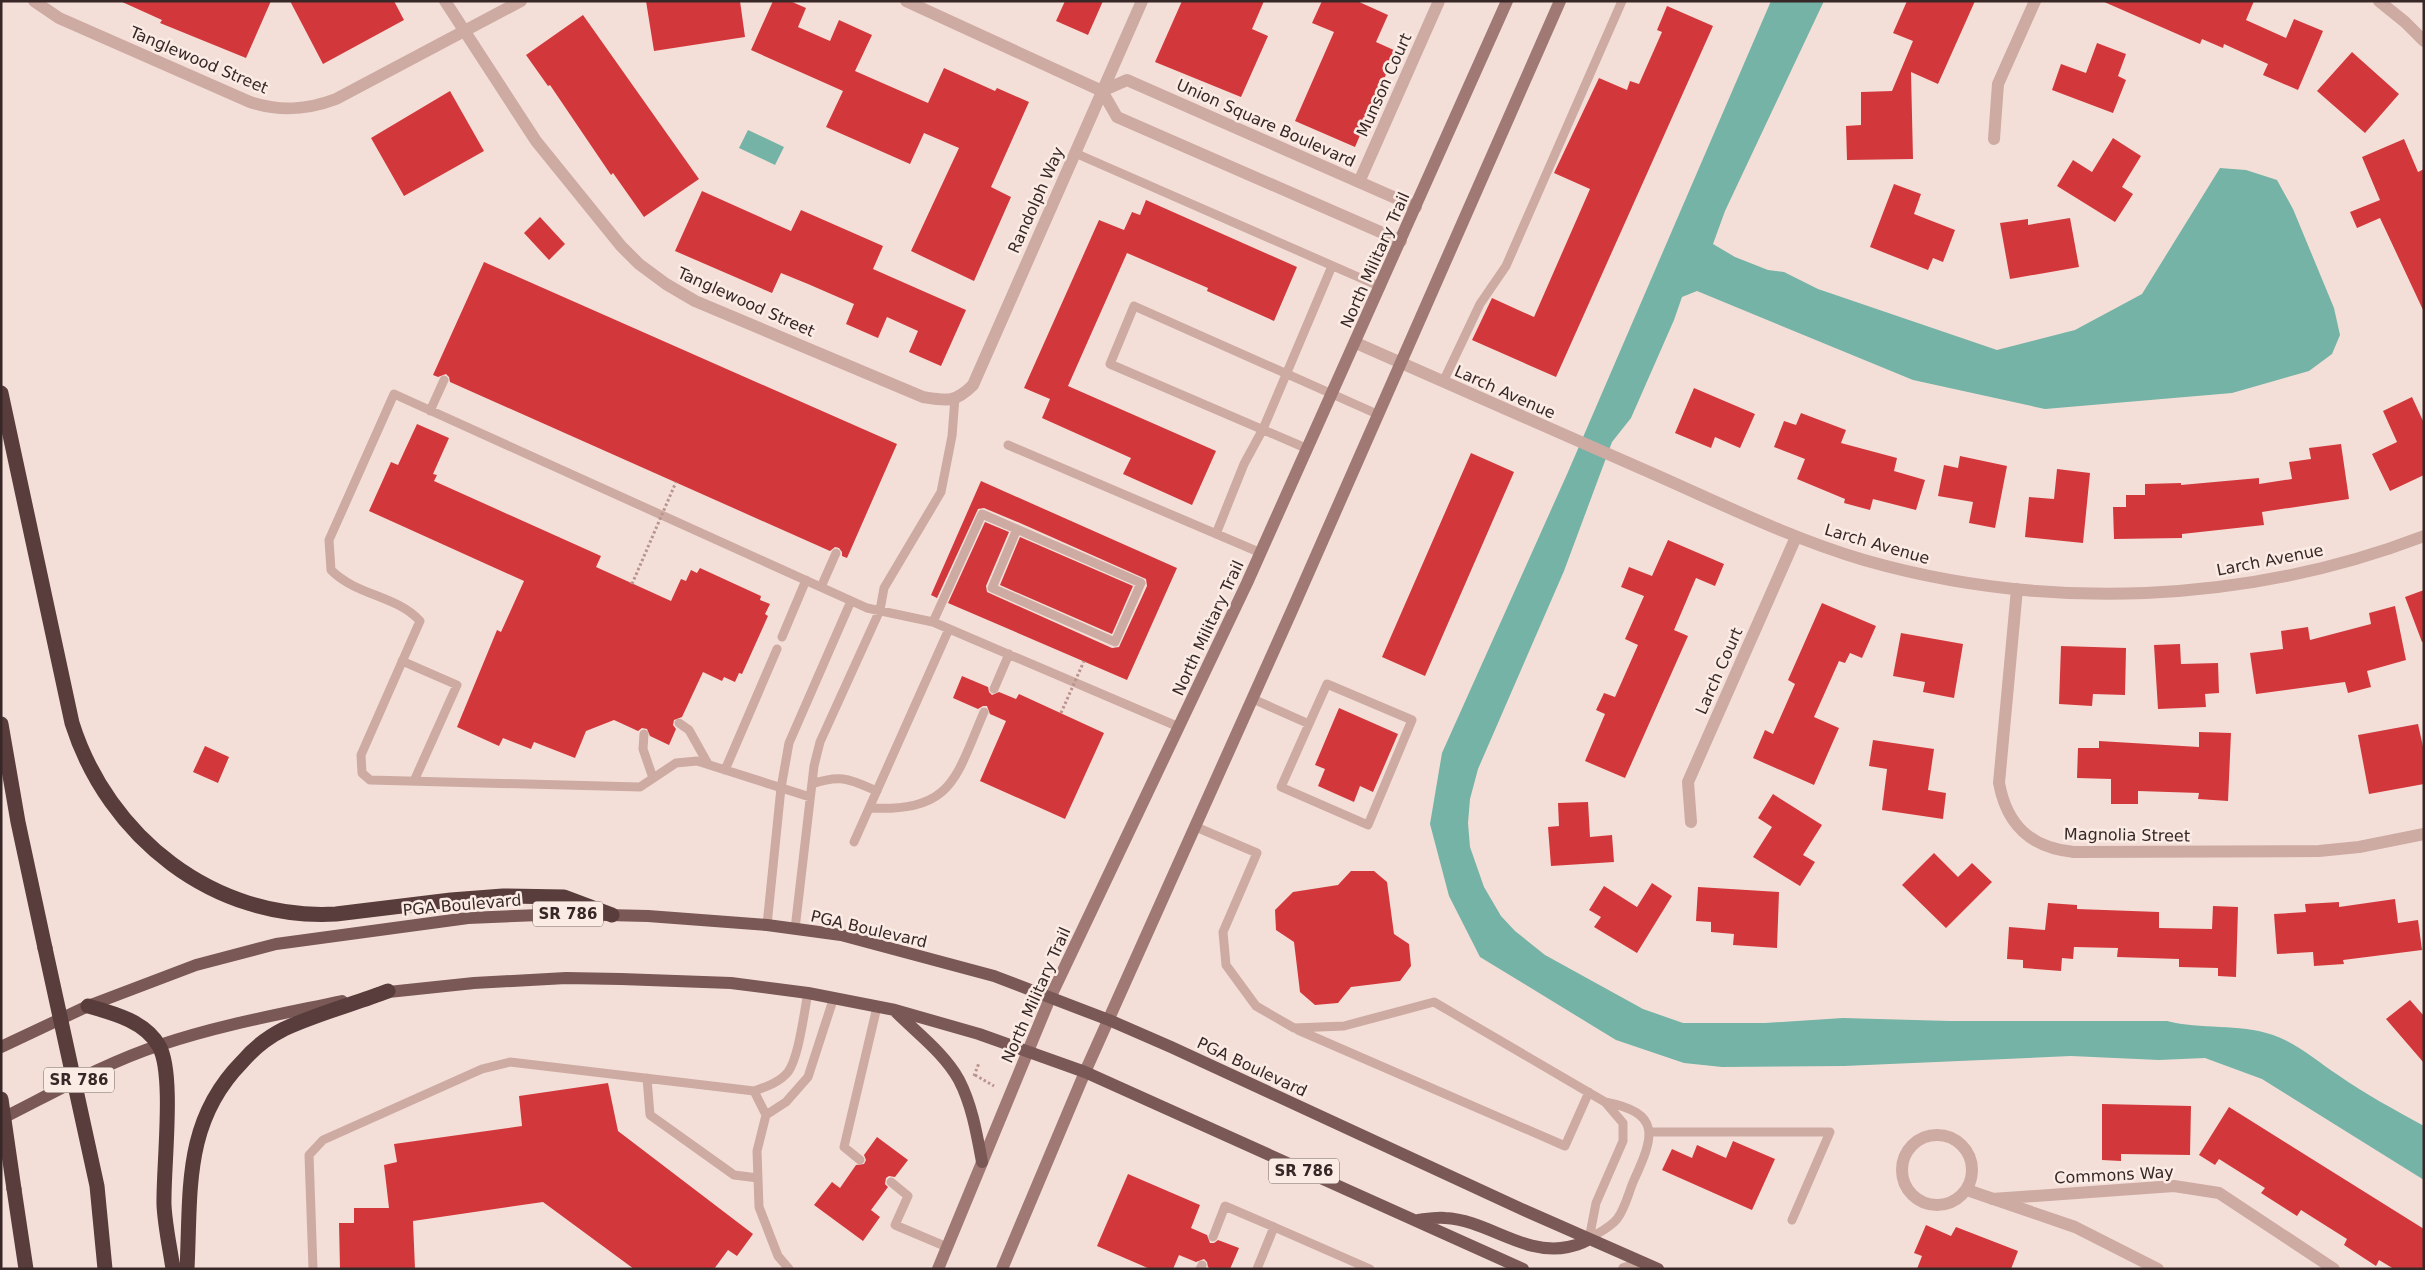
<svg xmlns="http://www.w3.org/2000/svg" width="2425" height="1270" font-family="'DejaVu Sans',sans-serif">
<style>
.water{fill:#74b3a6}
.building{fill:#d2383b}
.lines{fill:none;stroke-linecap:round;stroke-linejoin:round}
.path{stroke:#b9948d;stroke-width:3;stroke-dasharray:2.5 2.5;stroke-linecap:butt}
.service{stroke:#cdaba3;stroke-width:9}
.minor{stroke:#cdaba3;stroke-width:12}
.secondary{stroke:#a07974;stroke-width:12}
.primary{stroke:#7a5855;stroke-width:12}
.motorway{stroke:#593d3c;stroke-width:15}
.path-bridge{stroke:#b9948d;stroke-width:3;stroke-dasharray:2.5 2.5;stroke-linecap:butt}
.motorway-bridge{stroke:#593d3c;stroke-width:15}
.labels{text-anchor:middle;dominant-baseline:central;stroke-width:5;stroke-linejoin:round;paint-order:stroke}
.shield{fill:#fbebe5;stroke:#72625f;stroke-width:1}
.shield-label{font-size:15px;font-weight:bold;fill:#372726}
.street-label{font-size:16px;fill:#372726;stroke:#fbebe5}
</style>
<rect width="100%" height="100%" fill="#f4dfd8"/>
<!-- water -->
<path class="water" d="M1771 1H1824L1725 211 1713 244 1735 257 1768 270 1784 272 1818 289 1997 350 2075 330 2142 294 2220 168 2246 170 2277 180 2293 209 2334 308 2340 335 2332 354 2309 371 2232 393 2045 409 1913 380 1697 291 1682 297 1674 320 1631 418 1612 442 1564 571 1478 769 1470 799 1468 823 1470 847 1484 887 1501 916 1515 931 1545 955 1643 1009 1683 1023H1765L1843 1018 1950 1021H2167C2201 1030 2238 1023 2273 1035 2297 1043 2317 1061 2338 1075 2365 1094 2395 1110 2424 1126V1180L2262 1079 2205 1058 2159 1060 2071 1056 1844 1066 1722 1067 1684 1063 1616 1040 1480 957 1449 896 1430 824 1442 753 1568 472Z
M748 130 784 147 775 165 739 148Z"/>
<!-- building -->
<path class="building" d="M120 1H271L246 58 160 23 162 20Z
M290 1H394L404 20 323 64Z
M646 1H740L745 37 654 51Z
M773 1H790L806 8 798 27 830 41 839 20 872 35 855 71 928 103 944 68 995 91 997 88 1029 102 991 187 1011 197 974 281 911 251 959 148 924 133 910 164 826 127 843 91 751 50Z
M1065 1H1103L1088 35 1056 21Z
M1182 1H1264L1252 29 1268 36 1241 97 1155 62Z
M1322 1H1357L1388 15 1376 42 1396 51 1355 147 1295 121 1334 32 1312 23Z
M1907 1H1975L1938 84 1911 72 1913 159 1847 160 1846 126 1861 125V92L1892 91 1913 41 1893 33Z
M2102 1H2254L2246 20 2286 38 2294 19 2323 31 2298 90 2263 75 2268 64 2224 44 2223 48 2202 39 2200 44Z
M1667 6 1713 26 1556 377 1472 340 1492 298 1534 317 1590 189 1554 173 1599 78 1627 90 1630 81 1639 84 1662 32 1657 30Z
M583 15 699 179 644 217 613 173 611 175 550 85 548 86 526 55Z
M2097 43 2126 54 2118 76 2126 80 2113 113 2052 90 2061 64 2086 73Z
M2352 52 2399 94 2365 133 2317 91Z
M450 91 484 151 404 196 371 138Z
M2113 138 2141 156 2122 187 2133 194 2115 222 2057 186 2073 160 2092 172Z
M2404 139 2418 172 2424 169V312L2380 218 2357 228 2350 212 2380 200 2362 157Z
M1894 184 1921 194 1914 214 1955 230 1943 262 1933 258 1928 270 1870 247Z
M702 191 791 231 801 210 883 246 873 269 966 310 941 366 909 352 918 331 887 317 878 338 846 324 854 304 808 284 781 273 772 293 675 251Z
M1146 200 1297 267 1274 321 1207 291 1208 288 1127 253 1068 386 1216 451 1192 505 1123 474 1131 458 1042 418 1050 399 1024 388 1099 220 1124 230 1132 212 1140 215Z
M540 217 565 244 549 260 524 233Z
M2070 218 2079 267 2010 279 2000 223 2028 219V225Z
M484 262 897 444 847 558 842 556V552L839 548 835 547 830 551 450 382 449 377 446 374 438 377 433 375Z
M1694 388 1755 414 1740 448 1715 437 1711 448 1675 433Z
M2412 397 2424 423V475L2390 491 2372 454 2397 442 2383 411Z
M1801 413 1846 430 1841 443 1897 458 1894 471 1925 480 1916 510 1873 499 1870 510 1844 503 1845 499 1797 479 1805 459 1774 447 1784 421 1796 425Z
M417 424 449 438 433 474 437 475 434 481 601 556 596 567 671 601 681 579 686 581 691 570 697 573 700 568 761 596 760 600 770 604 765 614 768 616 742 674 739 673 735 682 724 677 722 681 703 672 682 717 674 720 673 725 676 729 669 745 650 736 647 729 642 728 638 731 614 720 586 731 575 758 534 742 531 749 503 738 499 746 457 727 497 630 501 632 524 581 369 511 391 462 398 465Z
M2341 444 2349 499 2262 512 2264 525 2182 534V538L2114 539 2113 507H2126V495H2145V484L2181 483V485L2259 478V484L2292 479 2289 462 2311 459 2309 448Z
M1471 453 1514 472 1425 676 1382 657Z
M1960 456 2007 466 1995 528 1969 523 1973 502 1938 496 1944 465 1958 468Z
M2057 469 2090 473 2083 543 2025 537 2029 497 2054 499Z
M981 481 1177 568 1127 680 948 603 985 522 1009 532 986 586 987 592 1112 648 1119 647 1147 586 1146 579 1020 523 984 508 978 509 937 598 931 595Z
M1020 537 1133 586 1112 634 1000 585Z
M1668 540 1724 564 1715 586 1696 578 1674 630 1688 636 1625 778 1585 761 1605 714 1596 710 1604 693 1615 697 1638 645 1625 639 1644 596 1621 587 1629 567 1652 576Z
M2424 590V642H2422L2405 597Z
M1822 603 1876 626 1862 658 1850 653 1845 663 1839 661 1814 717 1839 728 1814 785 1753 758 1765 730 1773 734 1795 684 1788 680Z
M2395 606 2406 660 2367 671 2371 687 2348 693 2345 682 2256 694 2250 653 2283 649 2281 631 2308 627 2310 640 2371 624 2369 613Z
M1901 633 1963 644 1954 698 1923 692 1925 682 1893 676Z
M2180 644 2181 664 2218 663 2219 693 2205 694 2206 707 2158 709 2154 645Z
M2061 646 2126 648 2125 695 2093 694 2092 706 2059 704Z
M962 676 988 687 989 692 992 695 999 692 1016 699 1019 694 1104 733 1065 819 980 781 1006 721 990 714 987 706H983L978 709 953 698Z
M1339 708 1398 734 1373 792 1360 786 1354 802 1318 786 1325 769 1315 765Z
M2418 724 2424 751V784L2369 794 2358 735Z
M2199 732 2231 733 2228 801 2198 799 2199 793 2138 791V804H2111V779L2077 778 2078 748H2099V741L2199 747Z
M1873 740 1934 749 1928 790 1946 793 1943 819 1882 810 1887 769 1869 766Z
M205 746 229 757 218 783 193 772Z
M1773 794 1822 825 1803 855 1815 862 1800 886 1753 857 1772 827 1758 818Z
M1588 802 1590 837 1612 835 1614 862 1551 866 1548 827 1559 826 1558 803Z
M1934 853 1958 877 1972 863 1992 882 1946 928 1902 885Z
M1351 871H1374L1387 882 1394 934 1409 944 1411 966 1400 981 1351 987 1338 1003 1315 1005 1300 992 1294 942 1276 930 1275 910 1293 892 1338 885Z
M1652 883 1672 896 1637 953 1594 927 1601 917 1589 910 1604 886 1637 907Z
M1698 887 1779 892 1777 948 1733 945 1734 934 1711 932V922L1696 921Z
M2395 899 2398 923 2418 920 2422 950 2343 960 2344 964 2314 966 2313 952 2277 954 2274 914 2306 912 2305 904 2339 902V907Z
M2048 903 2077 905V909L2159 912V928L2212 929 2213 906 2238 907 2236 977 2218 976V968L2179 967V959L2117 957 2118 948 2074 947 2073 959 2062 958 2061 971 2023 968V960L2007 959 2009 927 2045 930Z
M2410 1000 2424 1016V1063L2386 1019Z
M608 1083 618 1131 753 1234 737 1256 728 1250 714 1269H634L543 1202 413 1221 415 1269H340L339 1223H354V1208H389L384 1165 397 1162 394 1144 522 1126 519 1096Z
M2102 1104 2191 1106 2190 1155 2121 1154V1161L2102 1160Z
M2229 1107 2424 1229V1269H2394L2379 1260 2376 1266 2344 1245 2347 1239 2301 1210 2297 1216 2261 1193 2265 1188 2219 1159 2215 1165 2199 1155Z
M877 1137 908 1160 895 1177 889 1176 886 1178 885 1184 888 1187 871 1210 880 1217 863 1241 814 1205 832 1182 840 1188 856 1165 864 1164 866 1160 864 1155Z
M1733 1141 1775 1159 1752 1210 1662 1170 1672 1149 1692 1158 1697 1145 1726 1158Z
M1128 1174 1200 1205 1191 1228 1207 1235 1210 1243H1214L1218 1240 1239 1248 1230 1269H1211L1208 1267 1207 1262 1204 1259 1196 1262 1179 1255 1173 1269H1150L1097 1246Z
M1926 1225 1951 1236 1956 1227 2018 1251 2011 1269H1917L1922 1256 1914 1253Z"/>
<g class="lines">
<!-- path -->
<path class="path" d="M975 1075 994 1086
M974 1076 979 1063"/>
<!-- service -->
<path class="service" d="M1075 153 1381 287
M1443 382 1480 304 1506 266 1622 1
M430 411 444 380
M1008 445 1261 553
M1308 449 1110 364 1134 306 1377 414
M1216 534 1244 464 1263 429 1332 266
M821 587 836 553
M933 622 982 514 1141 583 1115 642 992 588 1017 529
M782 637 806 580
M402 661 457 685 414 781
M994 689 1009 654
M1253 699 1309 724 1281 787 1368 825 1412 720 1327 684 1309 724
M679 723 689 730 708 764
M644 734 643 749 653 778
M725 770 777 649
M812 784C841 774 849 779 877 791
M810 797 697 761 676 763 640 787 370 780 362 773 361 755 420 621C396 595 357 596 331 570L329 540 394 394 867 608 933 622 1179 727
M869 808C953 812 955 779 984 712
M1196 827 1257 853 1223 932 1226 965 1256 1006 1294 1028 1344 1026 1434 1002 1605 1102 1623 1123V1141L1596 1203 1589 1239
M854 842 949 629
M767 925 781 788 789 743 851 601
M795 929 814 766 820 742 880 610 884 588 941 492 952 436 955 398
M1298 1030 1565 1146 1589 1092
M647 1078 650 1115 734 1175 758 1178
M754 1091 766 1115 757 1151 759 1207 778 1256 789 1269
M766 1115 786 1102 808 1077 834 997
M1650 1132H1830L1792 1220
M860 1160 844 1147 877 1007
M891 1182 908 1196 895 1225 947 1247
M1213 1237 1225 1206 1274 1227
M1589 1239C1598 1233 1611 1227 1617 1219 1625 1209 1629 1191 1634 1180 1654 1136 1662 1113 1605 1102
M313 1269 309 1155 323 1140 482 1069 510 1062 754 1091C766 1087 780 1082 788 1072 799 1057 804 1012 808 993
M1200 1269 1202 1265
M1257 1269 1274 1227 1370 1269"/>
<!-- minor -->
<path class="minor" d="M34 1 59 18 250 102C280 112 307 110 336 99L521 1
M445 1 536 141 621 246 639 264 666 284 695 301 923 397C947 401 955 403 973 385L1142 1
M906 1 1102 91 1117 117 1401 241
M2379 1 2405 22 2424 41
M1102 91 1127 80 1416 207
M1994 139 1998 84 2035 1
M1359 182 1439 1
M1356 343C1450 385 1545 426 1640 468 1714 500 1786 537 1864 560 2046 612 2247 604 2424 536
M2017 589 1999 783C2007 826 2031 848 2074 852L2319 851 2359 847 2424 834
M1691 822 1688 782 1796 537
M1902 1170a35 35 0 1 1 70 0a35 35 0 1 1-70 0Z
M1967 1190 2075 1227 2158 1269
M1992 1199 2174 1186 2219 1193 2334 1269
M1624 1269 1644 1263"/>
<!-- secondary -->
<path class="secondary" d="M938 1269 1050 998 1247 583 1507 1
M1002 1269 1085 1072 1293 608 1560 1"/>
<!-- primary -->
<path class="primary" d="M379 993 474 983 566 978 621 979 731 983 808 993 895 1010 979 1034 1085 1072 1523 1269
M896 1012C917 1033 945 1054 959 1080 972 1105 977 1135 982 1162
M1 1047 88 1006 196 965 276 944 468 918 565 914 648 916 767 925 841 935 994 976 1109 1020 1171 1047 1526 1211 1658 1269
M1 1119C53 1093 105 1063 160 1045 219 1025 281 1014 342 1001
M1418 1220C1426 1219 1436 1217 1445 1218 1488 1220 1523 1256 1568 1247 1576 1245 1583 1244 1589 1239"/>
<!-- motorway -->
<path class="motorway" d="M1 393 72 723C108 837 214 921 336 914L451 900 503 896 564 897 612 915
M1 724 18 822 45 948
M88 1006C113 1013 145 1021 159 1046 175 1074 163 1168 164 1205 165 1226 170 1248 173 1269
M14 1189 26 1269
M187 1269C191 1190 183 1122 242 1062 253 1049 268 1037 284 1029 316 1014 354 1004 388 991"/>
<!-- path-bridge -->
<path class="path-bridge" d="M632 584 676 482
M1061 713 1084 661"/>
<!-- motorway-bridge -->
<path class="motorway-bridge" d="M45 948 97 1186 105 1269
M1 1099 14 1189"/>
</g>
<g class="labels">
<!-- shield labels -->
<g class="shield">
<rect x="533" y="901.5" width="70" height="25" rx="4"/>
<rect x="44" y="1067.5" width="70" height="25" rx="4"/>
<rect x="1269" y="1158.5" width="70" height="25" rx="4"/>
</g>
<g class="shield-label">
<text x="568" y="914">SR 786</text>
<text x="79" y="1080">SR 786</text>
<text x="1304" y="1171">SR 786</text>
</g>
<!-- street labels -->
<g class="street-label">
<text transform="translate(199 60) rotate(23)">Tanglewood Street</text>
<text transform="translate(1384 85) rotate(-66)">Munson Court</text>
<text transform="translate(1266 123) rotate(24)">Union Square Boulevard</text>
<text transform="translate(1036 200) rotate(-66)">Randolph Way</text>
<text transform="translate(1375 260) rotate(-66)">North Military Trail</text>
<text transform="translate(746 302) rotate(24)">Tanglewood Street</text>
<text transform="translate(1505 392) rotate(24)">Larch Avenue</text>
<text transform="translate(1877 544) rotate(16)">Larch Avenue</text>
<text transform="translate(2270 560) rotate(-11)">Larch Avenue</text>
<text transform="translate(1208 628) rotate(-65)">North Military Trail</text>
<text transform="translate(1719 671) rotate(-66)">Larch Court</text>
<text transform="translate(2127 835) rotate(1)">Magnolia Street</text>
<text transform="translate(462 905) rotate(-5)">PGA Boulevard</text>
<text transform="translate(869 929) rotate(13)">PGA Boulevard</text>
<text transform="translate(1036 995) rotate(-66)">North Military Trail</text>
<text transform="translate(1252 1067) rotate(25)">PGA Boulevard</text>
<text transform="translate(2114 1175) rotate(-3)">Commons Way</text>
</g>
</g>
<!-- border -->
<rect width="2425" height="1270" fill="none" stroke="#372726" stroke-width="5"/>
</svg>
